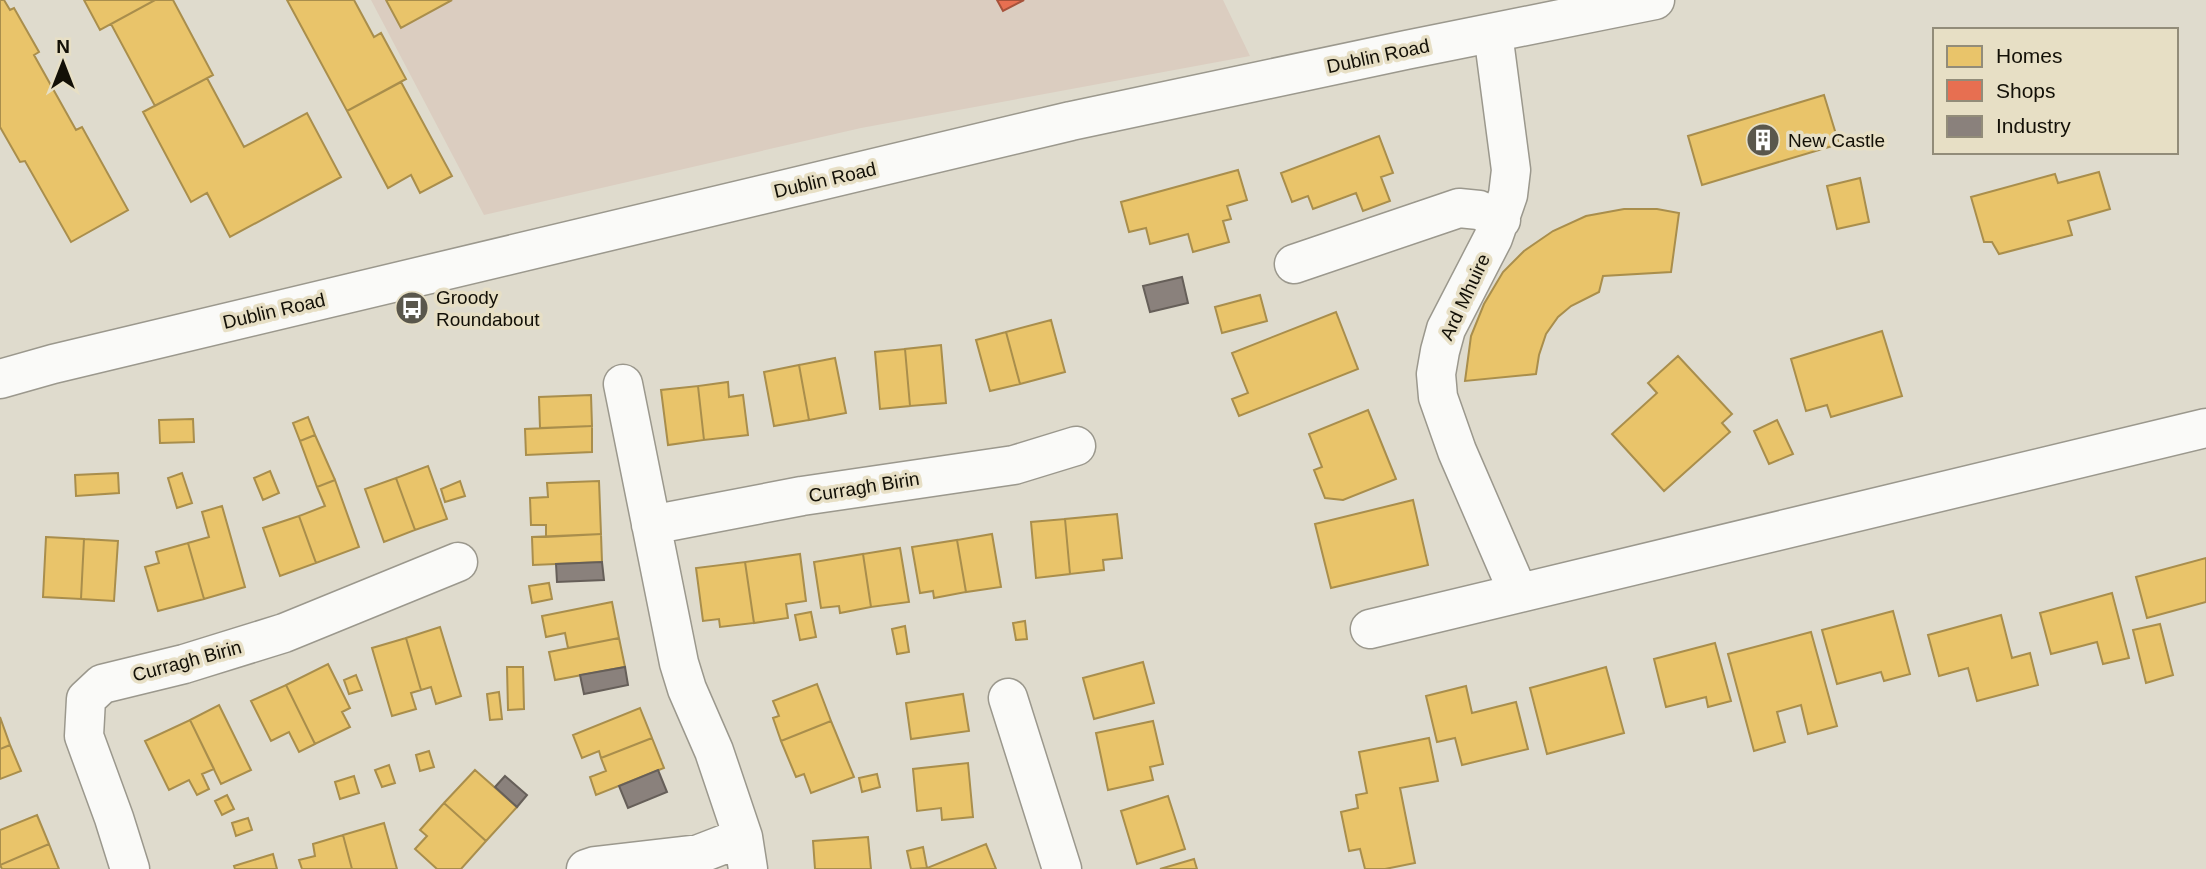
<svg xmlns="http://www.w3.org/2000/svg" width="2206" height="869" font-family="Helvetica,sans-serif">
<style>
.commercial{fill:#dbcdc0}
.homes{fill:#e9c46a;stroke:#a98e4c;stroke-width:2}
.shops{fill:#e76f51;stroke:#a7523b;stroke-width:2}
.industry{fill:#8a817c;stroke:#665f59;stroke-width:2}
.lines{fill:none;stroke-linecap:round;stroke-linejoin:round}
.minor-casing{stroke:#9b988d;stroke-width:41}
.secondary-casing{stroke:#9b988d;stroke-width:41}
.minor{stroke:#fafaf8;stroke-width:38}
.secondary{stroke:#fafaf8;stroke-width:38}
.labels{text-anchor:middle;dominant-baseline:central;stroke-width:7;stroke-linejoin:round;paint-order:stroke}
.street-label{font-size:19px;fill:#131007;stroke:#e7dfc5}
.poi-label{font-size:19px;fill:#131007;stroke:#e7dfc5;text-anchor:start}
</style>
<rect width="100%" height="100%" fill="#dfdbcd"/>
<!-- commercial -->
<path class="commercial" d="M371 0H1223L1250 56 861 128 484 215Z"/>
<!-- homes -->
<path class="homes" d="M0 0H4L10 10 14 8 39 52 34 55 76 130 82 127 128 210 71 242 25 161 20 162 0 127Z
M84 0H155L100 30Z
M155 0H173L213 75 155 106 111 24Z
M287 0H354L374 37 381 33 406 79 347 111Z
M386 0H452L401 28Z
M207 78 244 147 307 113 341 177 230 237 207 193 191 202 143 112Z
M401 82 452 176 420 193 411 175 388 188 347 111Z
M1824 95 1839 144 1702 185 1688 136Z
M1379 136 1393 173 1381 177 1390 201 1363 211 1356 193 1313 209 1308 196 1292 202 1281 173Z
M1238 170 1247 200 1227 206 1231 219 1223 221 1229 242 1193 252 1188 234 1150 244 1146 228 1129 232 1121 202Z
M2099 172 2110 209 2068 221 2072 235 1999 254 1992 242H1984L1971 197 2055 174 2058 183Z
M1860 178 1869 222 1837 229 1827 186Z
M1624 209H1657L1679 213 1671 272 1603 276 1599 292 1571 306 1558 317 1546 334 1539 355 1536 374 1465 381 1471 336 1484 304 1503 272 1524 251 1553 231 1586 216Z
M1260 295 1267 321 1222 333 1215 307Z
M1336 312 1358 369 1239 416 1232 399 1248 393 1232 353Z
M1051 320 1065 372 1020 384 1006 332Z
M1882 331 1902 396 1831 417 1827 405 1806 411 1791 359Z
M1006 332 1020 384 990 391 976 340Z
M941 345 946 403 910 406 905 349Z
M905 349 910 406 880 409 875 352Z
M1678 356 1732 414 1722 423 1730 432 1664 491 1612 434 1657 393 1648 383Z
M835 358 846 413 809 420 799 365Z
M799 365 809 420 774 426 764 372Z
M728 382 729 397 743 395 748 435 704 440 698 386Z
M698 386 704 440 668 445 661 390Z
M591 395 592 426 540 428 539 397Z
M1368 410 1396 479 1343 500 1325 498 1314 470 1322 467 1309 434Z
M308 417 315 435 300 441 293 423Z
M193 419 194 442 160 443 159 420Z
M1777 420 1793 454 1769 464 1754 431Z
M592 426V452L526 455 525 429Z
M315 435 335 480 317 487 300 441Z
M428 466 447 519 415 530 396 478Z
M270 471 279 493 263 500 254 478Z
M118 473 119 493 76 496 75 475Z
M182 473 192 503 177 508 168 478Z
M396 478 415 530 384 542 365 489Z
M335 480 359 547 316 563 299 516 325 506 317 487Z
M460 481 465 496 445 502 441 489Z
M599 481 601 534 546 537V525H531L530 498 548 497 547 483Z
M1413 500 1428 565 1331 588 1315 524Z
M222 506 245 587 204 599 188 543 209 537 202 512Z
M1117 514 1122 558 1103 560 1104 570 1070 574 1065 519Z
M299 516 316 563 280 576 263 528Z
M1065 519 1070 574 1036 578 1031 522Z
M601 534 602 562 533 565 532 537Z
M992 534 1001 587 966 592 957 540Z
M46 537 84 539 81 599 43 597Z
M84 539 118 541 114 601 81 599Z
M957 540 966 592 934 598 933 591 920 593 912 547Z
M188 543 204 599 158 611 145 567 159 563 156 552Z
M900 548 909 602 871 607 863 554Z
M800 554 806 601 786 604 788 618 754 623 745 562Z
M863 554 871 607 840 613 839 606 821 608 814 562Z
M2206 558V602L2147 618 2136 577Z
M745 562 754 623 720 627 719 619 703 621 696 568Z
M549 583 552 599 532 603 529 586Z
M2112 593 2129 658 2103 664 2097 642 2051 654 2040 613Z
M612 602 619 638 568 648 565 633 546 637 542 616Z
M1893 611 1910 674 1884 681 1881 672 1837 684 1822 630Z
M811 612 816 637 800 640 795 615Z
M2001 615 2012 658 2030 653 2038 685 1977 701 1968 668 1939 676 1928 635Z
M1025 621 1027 639 1016 640 1013 623Z
M2160 624 2173 675 2146 683 2133 630Z
M905 626 909 652 897 654 892 629Z
M440 627 461 696 436 704 431 687 421 690 406 638Z
M1811 632 1837 726 1808 734 1801 705 1777 712 1785 742 1754 751 1728 654Z
M406 638 421 690 411 693 416 709 392 716 372 648Z
M619 638 625 667 555 680 549 652Z
M1715 643 1731 701 1708 707 1706 697 1666 707 1654 659Z
M1143 662 1154 703 1094 719 1083 678Z
M328 664 350 708 342 712 350 727 315 744 286 685Z
M507 667H523L524 709 508 710Z
M1606 667 1624 733 1547 754 1530 688Z
M356 675 362 690 349 694 344 680Z
M817 684 831 721 781 741 773 718 779 716 773 701Z
M286 685 315 744 299 752 289 732 271 741 251 701Z
M1466 686 1472 713 1516 702 1528 749 1462 765 1455 738 1437 742 1426 696Z
M499 692 502 719 490 720 487 694Z
M963 694 969 731 911 739 906 703Z
M219 705 251 770 221 784 190 720Z
M640 708 652 738 601 758 599 751 582 758 573 735Z
M0 717 10 745 0 749Z
M190 720 214 769 202 774 209 789 197 795 189 780 169 790 145 741Z
M831 721 854 777 811 793 804 774 796 777 781 741Z
M1153 721 1163 764 1150 767 1153 780 1108 790 1096 733Z
M652 738 664 768 596 795 590 777 606 771 601 758Z
M1429 738 1438 781 1400 788 1415 863 1385 869H1365L1360 849 1349 851 1341 812 1358 808 1356 795 1367 793 1359 752Z
M10 745 21 771 0 779V749Z
M429 751 434 767 420 771 416 755Z
M968 763 973 817 942 820 941 808 917 811 913 769Z
M389 765 395 783 382 787 375 770Z
M475 770 517 807 486 841 444 803Z
M877 774 880 787 862 792 859 778Z
M354 776 359 793 340 799 335 782Z
M227 795 234 809 222 815 215 801Z
M1168 796 1185 849 1137 864 1121 811Z
M444 803 486 841 461 869H437L415 849 427 836 420 830Z
M37 815 49 844 0 865V830Z
M248 818 252 830 236 836 232 823Z
M384 823 397 869H352L343 835Z
M343 835 352 869H302L299 860 315 856 313 844Z
M868 837 871 869H815L813 841Z
M49 844 59 869H2L0 865Z
M986 844 996 869H928L927 868Z
M923 847 927 868 911 869 907 851Z
M273 854 277 869H235L234 866Z
M1194 859 1197 869H1160Z"/>
<!-- shops -->
<path class="shops" d="M997 0H1024L1003 11Z"/>
<!-- industry -->
<path class="industry" d="M1182 277 1188 303 1150 312 1143 286Z
M602 562 604 580 557 582 556 564Z
M625 667 628 685 584 694 580 675Z
M658 770 667 792 628 808 619 786Z
M505 776 527 795 517 807 495 787Z"/>
<g class="lines">
<defs>
<path id="minor" d="M1493 33 1511 170 1508 195 1493 238 1446 329 1440 351 1436 374 1438 397 1457 451 1518 592
M1294 264 1459 208 1479 210 1501 220
M623 384 679 663 687 689 714 751 743 837 748 869
M651 525 802 496 1014 465 1076 446
M1370 629 2206 428
M1008 698 1062 869
M130 869 114 818 84 736 86 699 102 684 184 664 284 633 458 562
M586 869 595 866 699 854 743 837"/>
<path id="secondary" d="M0 379 53 364 1071 121 1406 50 1655 0"/>
</defs>
<!-- minor casing -->
<use href="#minor" class="minor-casing"/>
<!-- secondary casing -->
<use href="#secondary" class="secondary-casing"/>
<!-- minor -->
<use href="#minor" class="minor"/>
<!-- secondary -->
<use href="#secondary" class="secondary"/>
</g>
<!-- icons -->
<defs>
<symbol id="building-disc" viewBox="-11 -11 22 22"><circle r="9.5" fill="#5a574c" stroke="#e7dfc5"/><path d="M-4-6H4V6H1V3H-1V6H-4ZM-2.5-4.3h1.7v1.8h-1.7ZM.8-4.3h1.7v1.8H.8ZM-2.5-1h1.7V.8h-1.7ZM.8-1h1.7V.8H.8Z" fill="#fff"/></symbol>
<symbol id="bus-disc" viewBox="-11 -11 22 22"><circle r="9.5" fill="#5a574c" stroke="#e7dfc5"/><path d="M-5-6H5V4H4V6H2V4H-2V6H-4V4H-5ZM-3.5-4V0h7V-4ZM-3.5 1.2v1.5H-2V1.2ZM2 1.2v1.5H3.5V1.2Z" fill="#fff"/></symbol>
</defs>
<g fill-rule="evenodd">
<use href="#building-disc" x="1744" y="121" width="38" height="38"/>
<use href="#bus-disc" x="393" y="289" width="38" height="38"/>
</g>
<g class="labels">
<!-- street labels -->
<g class="street-label">
<text transform="translate(1378 56) rotate(-12)">Dublin Road</text>
<text transform="translate(825 180) rotate(-13)">Dublin Road</text>
<text transform="translate(1465 297) rotate(-65)">Ard Mhuire</text>
<text transform="translate(274 311) rotate(-13)">Dublin Road</text>
<text transform="translate(864 487) rotate(-9)">Curragh Birin</text>
<text transform="translate(187 661) rotate(-15)">Curragh Birin</text>
</g>
<!-- poi labels -->
<g class="poi-label">
<text x="1788" y="140">New Castle</text>
<text x="436" y="297">Groody<tspan x="436" dy="22">Roundabout</tspan></text>
</g>
</g>
<!-- legend -->
<rect x="1933" y="28" width="245" height="126" fill="#e7dfc5" stroke="#928c79" stroke-width="2"/>
<rect x="1947" y="46" width="35" height="21" fill="#e9c46a" stroke="#928c79" stroke-width="2"/>
<text x="1996" y="63" font-size="21" fill="#131007">Homes</text>
<rect x="1947" y="80" width="35" height="21" fill="#e76f51" stroke="#928c79" stroke-width="2"/>
<text x="1996" y="98" font-size="21" fill="#131007">Shops</text>
<rect x="1947" y="116" width="35" height="21" fill="#8a817c" stroke="#928c79" stroke-width="2"/>
<text x="1996" y="133" font-size="21" fill="#131007">Industry</text>
<!-- north arrow -->
<g transform="translate(63 63)" stroke="#e7dfc5" stroke-width="5" paint-order="stroke">
<path d="M0-5L12 26L0 18L-12 26Z" fill="#131007"/>
<text y="-10" font-size="19" font-weight="bold" text-anchor="middle" fill="#131007">N</text>
</g>
</svg>
